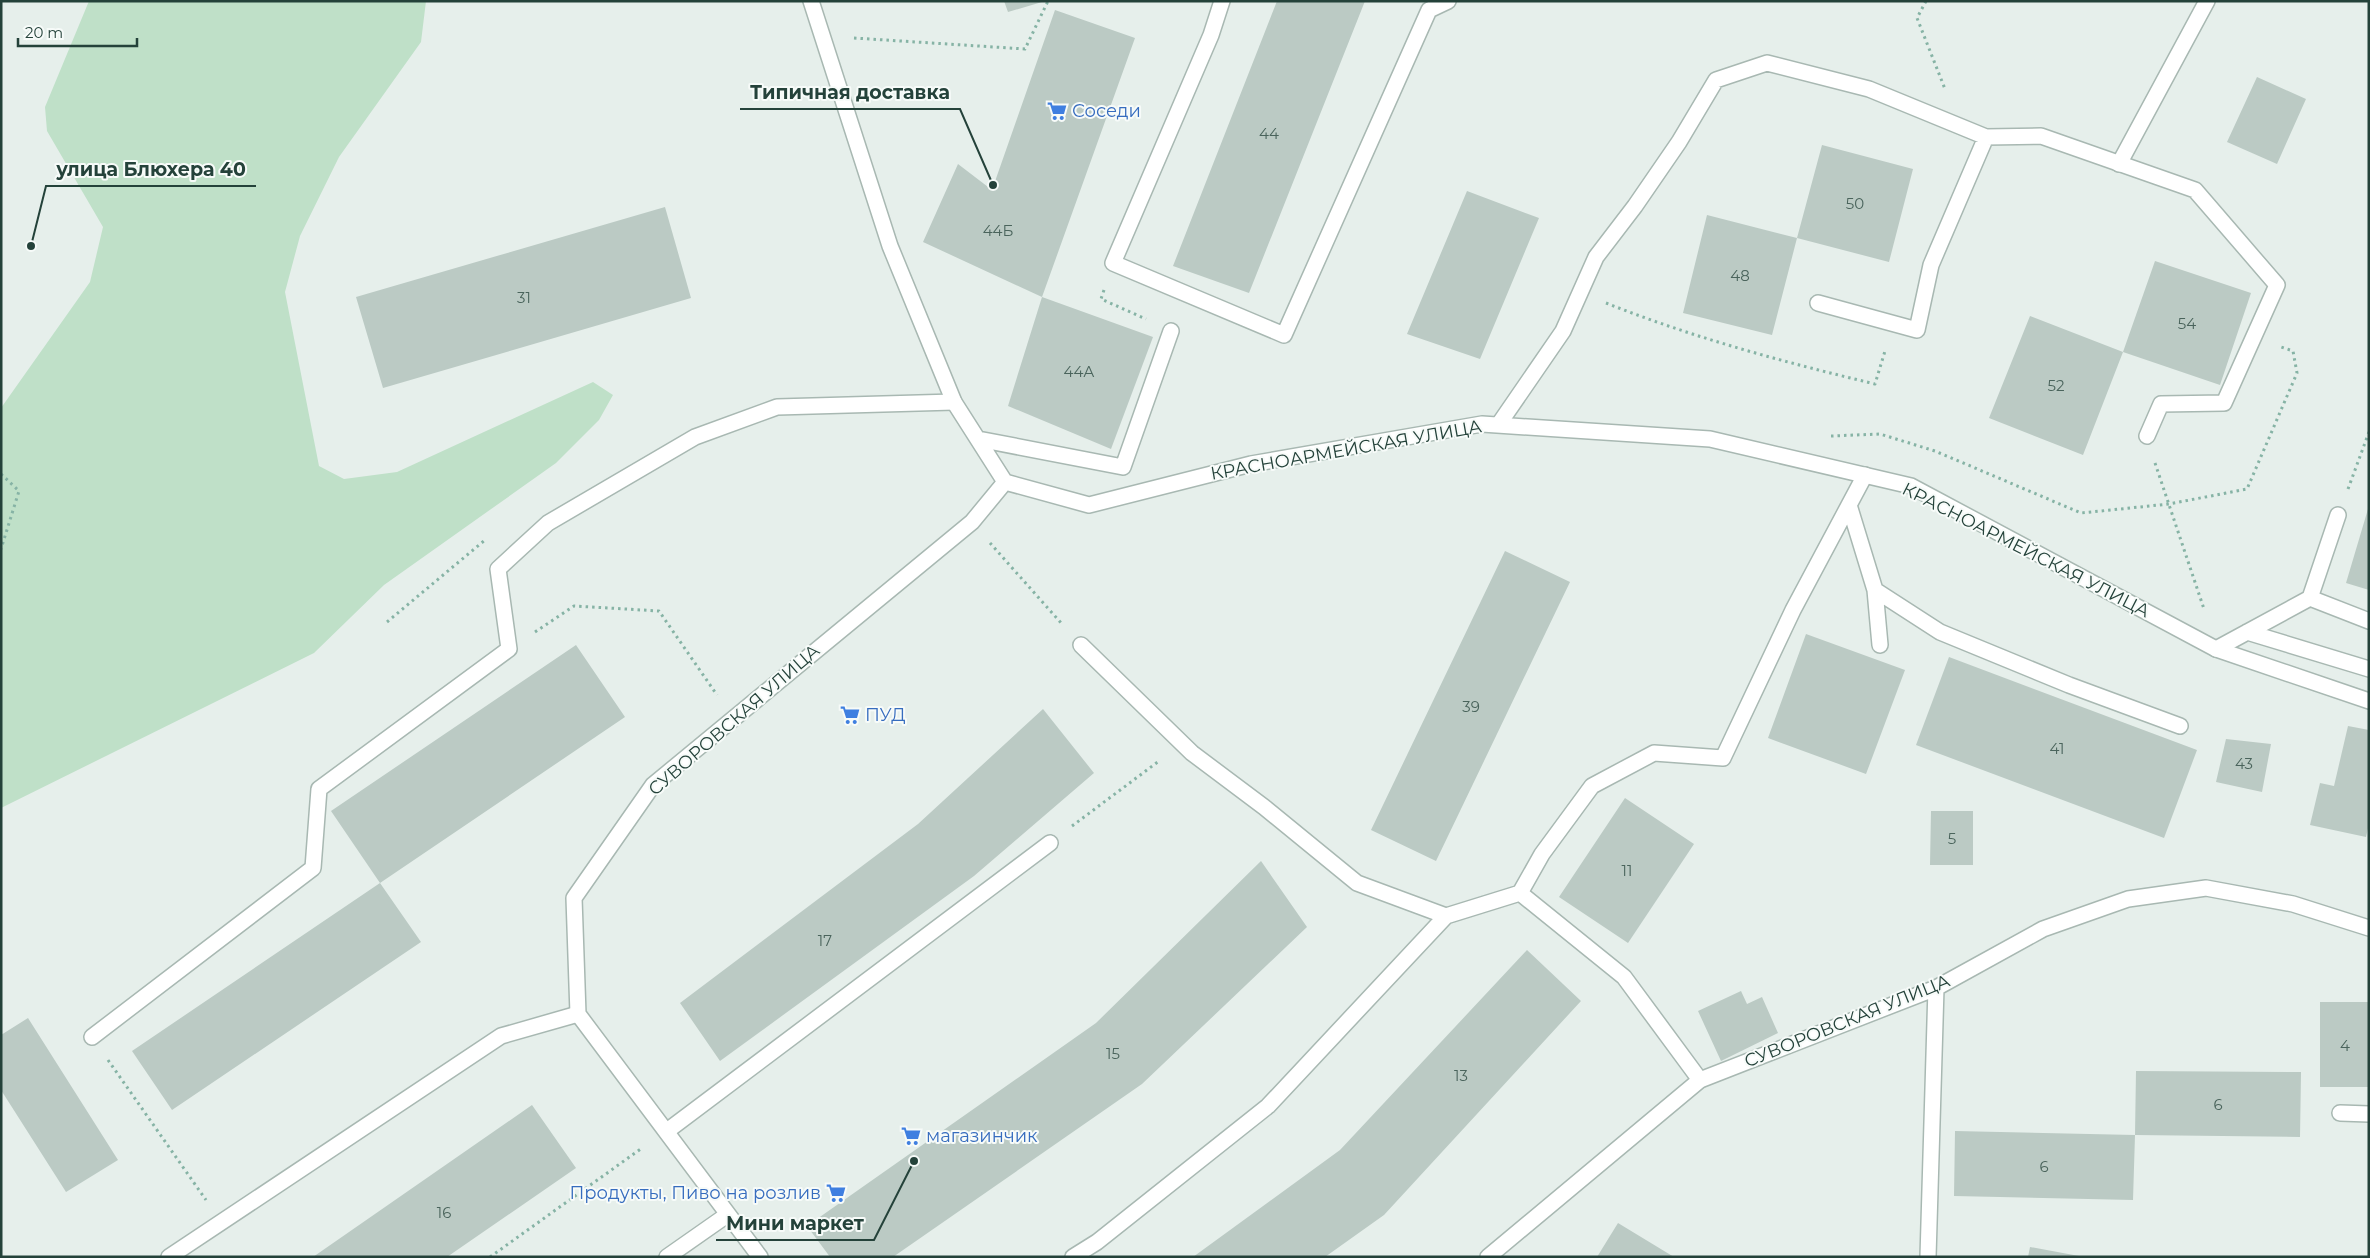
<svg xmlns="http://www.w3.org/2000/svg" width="2370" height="1258" font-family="Montserrat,sans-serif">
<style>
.green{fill:#bfe0c8}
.building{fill:#bbcac4}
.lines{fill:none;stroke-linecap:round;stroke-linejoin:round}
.lane-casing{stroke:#a8b8b2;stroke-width:18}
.street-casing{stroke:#a8b8b2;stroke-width:18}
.path{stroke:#86b3a5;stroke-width:3;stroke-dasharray:2.5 4;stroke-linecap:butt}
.lane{stroke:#fff;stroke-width:15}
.street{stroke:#fff;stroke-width:15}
.labels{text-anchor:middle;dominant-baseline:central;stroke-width:4;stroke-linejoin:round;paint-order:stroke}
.number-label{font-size:15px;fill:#4a645c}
.shop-label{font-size:18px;fill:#366cbe;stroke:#f7fbf9;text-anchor:start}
.street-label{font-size:18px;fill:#24423a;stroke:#f7fbf9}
.leader{fill:none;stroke:#24423a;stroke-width:2}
.callout-dot{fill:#24423a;stroke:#f7fbf9;stroke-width:2}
.callout-label{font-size:19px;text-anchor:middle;font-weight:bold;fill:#24423a;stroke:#f7fbf9;stroke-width:4;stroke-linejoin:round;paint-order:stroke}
</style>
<rect width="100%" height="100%" fill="#e6efeb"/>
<!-- green -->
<path class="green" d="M89 1H426L421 42 339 157 300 236 285 292 319 466 344 479 397 472 593 382 613 395 599 420 556 463 384 585 314 653 1 808V408L90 282 103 227 47 131 45 107Z"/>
<!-- building -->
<path class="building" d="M1004 1H1042V2L1008 12Z
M1277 1H1365L1249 293 1173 266Z
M1055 10 1135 38 1042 297 923 242 958 164 992 190Z
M2257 77 2306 99 2277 164 2227 142Z
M1822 145 1913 169 1889 262 1797 238Z
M1467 191 1539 218 1480 359 1407 334Z
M665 207 691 298 383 388 356 297Z
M1707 215 1797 238 1772 335 1683 313Z
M2155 261 2251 293 2220 385 2123 352Z
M1042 297 1153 337 1111 449 1008 406Z
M2030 316 2123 352 2083 455 1989 418Z
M2368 509H2369V590L2346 583Z
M1505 551 1570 582 1436 861 1371 830Z
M1806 634 1905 670 1866 774 1768 738Z
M576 645 625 717 380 883 331 811Z
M1949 657 2197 750 2164 838 1916 745Z
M1043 709 1094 773 974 876 720 1061 680 1003 918 824Z
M2348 726 2369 730V824L2366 837 2310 825 2320 783 2334 786Z
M2226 739 2271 744 2262 792 2216 782Z
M1625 798 1694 844 1628 943 1559 897Z
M1931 811H1973V865H1930Z
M1261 861 1307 927 1142 1084 893 1257H830L807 1226 1096 1023Z
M380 883 421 942 172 1110 132 1051Z
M1527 950 1581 1001 1384 1215 1325 1257H1193L1340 1150Z
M1741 991 1747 1004 1762 997 1778 1033 1721 1061 1698 1011Z
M2320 1002H2369V1087H2320Z
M28 1018 118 1160 66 1192 1 1090V1035Z
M2136 1071 2301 1072 2300 1137 2135 1135Z
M532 1105 576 1168 447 1257H313Z
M1955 1131 2135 1135 2133 1200 1954 1196Z
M1618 1223 1674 1257H1597Z
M2030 1247 2079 1256V1257H2028Z"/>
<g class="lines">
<defs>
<path id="lane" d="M1986 137 2041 136 2195 190 2277 285 2224 403 2161 404 2147 436
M1499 424 1563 331 1596 257 1635 206 1679 142 1716 80 1767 63 1869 89 1986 137 1931 265 1917 330 1818 303
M1849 505 1875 590 1940 632 2069 685 2180 726
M1875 590 1880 645
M2310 598 2369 621
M2247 632 2369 669
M1081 645 1192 753 1264 807 1357 883 1446 916
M2216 649 2310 598 2338 515
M1520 893 1542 854 1592 786 1654 753 1723 758 1793 610 1865 475
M92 1037 313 868 319 789 509 649 498 569 548 523 695 437 777 407 954 402
M2340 1113 2369 1114
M667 1131 1050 843
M169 1257 501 1036 578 1014
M667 1257 727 1215
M1073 1257 1097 1242 1268 1106 1446 916 1520 893 1624 977 1700 1080"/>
<path id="street" d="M811 1 890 246 954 402 1005 482 1089 505 1251 464 1482 424 1710 439 1911 486 2216 649 2369 701
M1222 1 1211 35 1113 263 1284 335 1429 10 1448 1
M2119 164 2207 1
M978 439 1123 467 1171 331
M760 1257 578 1014 574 898 653 785 972 522 1005 482
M1488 1257 1700 1080 1936 988 2043 929 2128 899 2206 888 2293 904 2369 928
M1928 1257 1936 988"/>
</defs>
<!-- lane casing -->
<use href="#lane" class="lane-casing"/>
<!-- street casing -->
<use href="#street" class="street-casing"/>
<!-- path -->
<path class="path" d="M1926 1 1917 18 1945 89
M854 38 1025 49 1048 1
M1104 290 1101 299 1146 319
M1606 303C1694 338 1784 362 1875 384L1885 351
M1831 436 1880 434 1935 451 2081 513 2169 504 2247 489 2297 373 2293 351 2281 347
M2155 463 2204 609
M1 474 19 491 1 549
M2348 489 2369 432
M990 543 1062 624
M387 622 485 540
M535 632 574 606 659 611 717 695
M1072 826 1159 761
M108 1060 206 1200
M490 1257 642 1148"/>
<!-- lane -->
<use href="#lane" class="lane"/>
<!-- street -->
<use href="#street" class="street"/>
</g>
<!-- icons -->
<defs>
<symbol id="supermarket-bare" viewBox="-9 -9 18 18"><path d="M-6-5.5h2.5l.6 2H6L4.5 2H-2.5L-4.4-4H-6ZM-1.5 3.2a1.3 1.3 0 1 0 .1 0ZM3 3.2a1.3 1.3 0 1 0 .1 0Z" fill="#3f7fe0" stroke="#f7fbf9" stroke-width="2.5" paint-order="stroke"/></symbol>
</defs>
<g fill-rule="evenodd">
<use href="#supermarket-bare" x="1043" y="97" width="28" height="28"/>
<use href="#supermarket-bare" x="836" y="701" width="28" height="28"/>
<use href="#supermarket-bare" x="897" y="1122" width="28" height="28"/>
<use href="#supermarket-bare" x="822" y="1179" width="28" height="28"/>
</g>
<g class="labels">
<!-- number labels -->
<g class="number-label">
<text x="1269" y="133">44</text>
<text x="1855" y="203">50</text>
<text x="998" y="230">44Б</text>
<text x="1740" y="275">48</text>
<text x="524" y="297">31</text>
<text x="2187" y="323">54</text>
<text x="1079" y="371">44А</text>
<text x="2056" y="385">52</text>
<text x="1471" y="706">39</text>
<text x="2057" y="748">41</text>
<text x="2244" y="763">43</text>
<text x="1952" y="838">5</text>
<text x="1627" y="870">11</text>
<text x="825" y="940">17</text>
<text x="2345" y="1045">4</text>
<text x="1113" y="1053">15</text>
<text x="1461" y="1075">13</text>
<text x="2218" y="1104">6</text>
<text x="2044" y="1166">6</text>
<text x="444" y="1212">16</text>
</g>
<!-- shop labels -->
<g class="shop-label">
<text x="1072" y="111">Соседи</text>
<text x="865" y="715">ПУД</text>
<text x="926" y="1136">магазинчик</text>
<text x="821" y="1193" text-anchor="end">Продукты, Пиво на розлив</text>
</g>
<!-- street labels -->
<g class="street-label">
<text transform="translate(1346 450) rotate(-10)">КРАСНОАРМЕЙСКАЯ УЛИЦА</text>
<text transform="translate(2026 550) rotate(27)">КРАСНОАРМЕЙСКАЯ УЛИЦА</text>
<text transform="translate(734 720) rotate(-41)">СУВОРОВСКАЯ УЛИЦА</text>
<text transform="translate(1847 1021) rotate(-22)">СУВОРОВСКАЯ УЛИЦА</text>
</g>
</g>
<!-- callouts -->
<path class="leader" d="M993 185L960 109H740M31 246L46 186H256M914 1161L874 1240H716"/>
<g class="callout-dot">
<circle cx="993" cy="185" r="5"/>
<circle cx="31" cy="246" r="5"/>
<circle cx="914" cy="1161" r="5"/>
</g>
<g class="callout-label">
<text x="850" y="99">Типичная доставка</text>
<text x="151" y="176">улица Блюхера 40</text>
<text x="795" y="1230">Мини маркет</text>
</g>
<!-- border -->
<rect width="2370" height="1258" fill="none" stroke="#24423a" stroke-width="5"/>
<!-- scale -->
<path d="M18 38v8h119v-8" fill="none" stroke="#24423a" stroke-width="2.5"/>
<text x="25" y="38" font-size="15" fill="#24423a" stroke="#f7fbf9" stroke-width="4" paint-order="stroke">20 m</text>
</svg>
